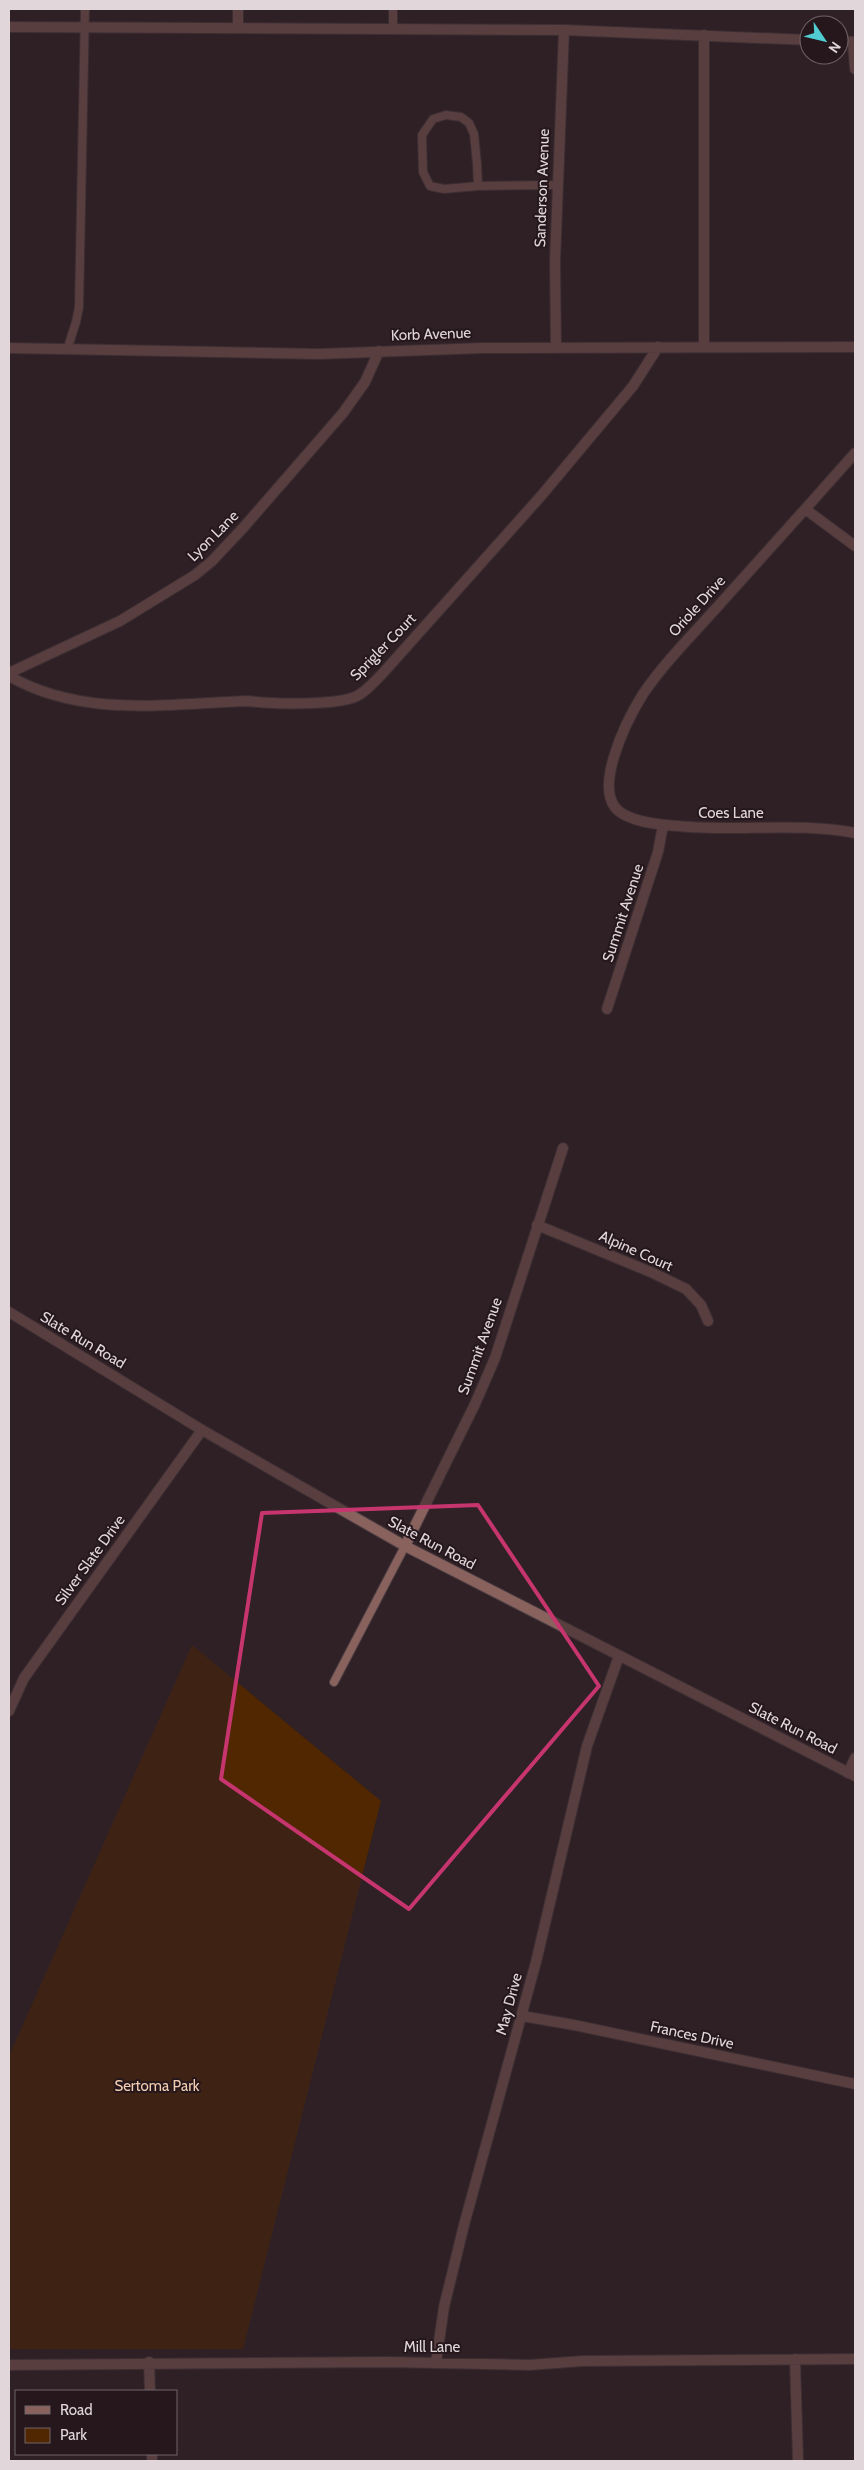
<svg xmlns="http://www.w3.org/2000/svg" width="864" height="2470" font-family="Cabin,sans-serif">
<style>
.green{fill:#502700}
.lines{fill:none;stroke-linecap:round;stroke-linejoin:round}
.service-casing{stroke:#4b3e43;stroke-width:10}
.minor-casing{stroke:#4b3e43;stroke-width:12}
.tertiary-casing{stroke:#4b3e43;stroke-width:12}
.service{stroke:#89625d;stroke-width:8}
.minor{stroke:#89625d;stroke-width:10}
.tertiary{stroke:#89625d;stroke-width:10}
.marked{fill:none;stroke:#c7356e;stroke-width:4;stroke-linejoin:round}
.labels{text-anchor:middle;dominant-baseline:central;stroke-width:4;stroke-linejoin:round;paint-order:stroke}
.street-label{font-size:15px;fill:#e1d7da;stroke:#25171c}
.park-label{font-size:15px;fill:#f3cdb1;stroke:#25171c}
</style>
<rect width="100%" height="100%" fill="#2f2126"/>
<!-- green -->
<path class="green" d="M192 1645 381 1801 243 2349H9V2056Z"/>
<g class="lines">
<defs>
<path id="service" d="M393 28V9
M478 186 477 164 474 134 469 123 461 117 446 115 433 119 422 135 423 172 430 186 444 189 478 186 557 185
M67 350 76 322 79 307 85 9
M334 1682 405 1546"/>
<path id="minor" d="M9 27 564 30 809 40
M238 28V9
M839 41 855 42
M853 42 855 69
M556 347 555 261 564 30
M704 347V35
M9 348 319 354 482 348 855 347
M855 453C810 504 764 555 719 605 693 634 665 662 643 694 628 718 588 795 623 814 639 823 660 825 678 826 737 832 797 822 855 833
M805 509 855 546
M9 673 120 621 195 575 212 561 243 528 343 413 365 382 379 351
M9 676C82 718 167 704 248 701 272 704 336 706 357 696 367 691 375 681 383 673L541 496 633 386 658 347
M607 1009 658 852 663 825
M537 1225 653 1273 686 1289 701 1305 708 1321
M405 1546 475 1404 495 1358 563 1148
M9 1711 24 1678 202 1430
M848 1773 855 1758
M522 2016 574 2025 855 2084
M795 2359 798 2461
M149 2362 150 2391
M436 2362 444 2307 464 2225 536 1962 587 1746 619 1656
M9 2365 387 2362 529 2365 583 2361 855 2359
M152 2454V2461"/>
<path id="tertiary" d="M9 1312 202 1430 405 1546 855 1776"/>
</defs>
<!-- service casing -->
<use href="#service" class="service-casing"/>
<!-- minor casing -->
<use href="#minor" class="minor-casing"/>
<!-- tertiary casing -->
<use href="#tertiary" class="tertiary-casing"/>
<!-- service -->
<use href="#service" class="service"/>
<!-- minor -->
<use href="#minor" class="minor"/>
<!-- tertiary -->
<use href="#tertiary" class="tertiary"/>
</g>
<!-- marked area -->
<path d="M0 0H864V2470H0ZM478 1505 599 1686 409 1909 221 1779 262 1513Z" fill="#2f2126" fill-opacity=".55" fill-rule="evenodd"/>
<path class="marked" d="M478 1505 599 1686 409 1909 221 1779 262 1513Z"/>
<g class="labels">
<!-- street labels -->
<g class="street-label">
<text transform="translate(542 188) rotate(-88)">Sanderson Avenue</text>
<text transform="translate(431 334) rotate(-2)">Korb Avenue</text>
<text transform="translate(213 536) rotate(-45)">Lyon Lane</text>
<text transform="translate(697 606) rotate(-48)">Oriole Drive</text>
<text transform="translate(383 647) rotate(-46)">Sprigler Court</text>
<text x="731" y="813">Coes Lane</text>
<text transform="translate(623 913) rotate(-72)">Summit Avenue</text>
<text transform="translate(636 1251) rotate(24)">Alpine Court</text>
<text transform="translate(83 1340) rotate(31)">Slate Run Road</text>
<text transform="translate(480 1346) rotate(-70)">Summit Avenue</text>
<text transform="translate(432 1543) rotate(28)">Slate Run Road</text>
<text transform="translate(90 1560) rotate(-54)">Silver Slate Drive</text>
<text transform="translate(793 1728) rotate(27)">Slate Run Road</text>
<text transform="translate(509 2004) rotate(-75)">May Drive</text>
<text transform="translate(692 2035) rotate(12)">Frances Drive</text>
<text x="432" y="2347">Mill Lane</text>
</g>
<!-- park labels -->
<g class="park-label">
<text x="157" y="2086">Sertoma Park</text>
</g>
</g>
<!-- border -->
<rect width="864" height="2470" fill="none" stroke="#e1d7da" stroke-width="20"/>
<!-- legend -->
<rect x="15" y="2390" width="162" height="65" fill="#25171c" stroke="#706468"/>
<rect x="25" y="2406" width="25" height="8" fill="#89625d" stroke="#706468"/>
<text x="60" y="2415" font-size="15" fill="#e1d7da">Road</text>
<rect x="25" y="2428" width="25" height="15" fill="#502700" stroke="#706468"/>
<text x="60" y="2440" font-size="15" fill="#e1d7da">Park</text>
<!-- north arrow -->
<g transform="translate(824 40) rotate(125)"><circle r="24" fill="#25171c" stroke="#706468"/>
<path d="M0-4L9 19L0 12L-9 19Z" fill="#51ccd2"/>
<text y="-8" font-size="14" font-weight="bold" text-anchor="middle" fill="#e1d7da">N</text>
</g>
</svg>
